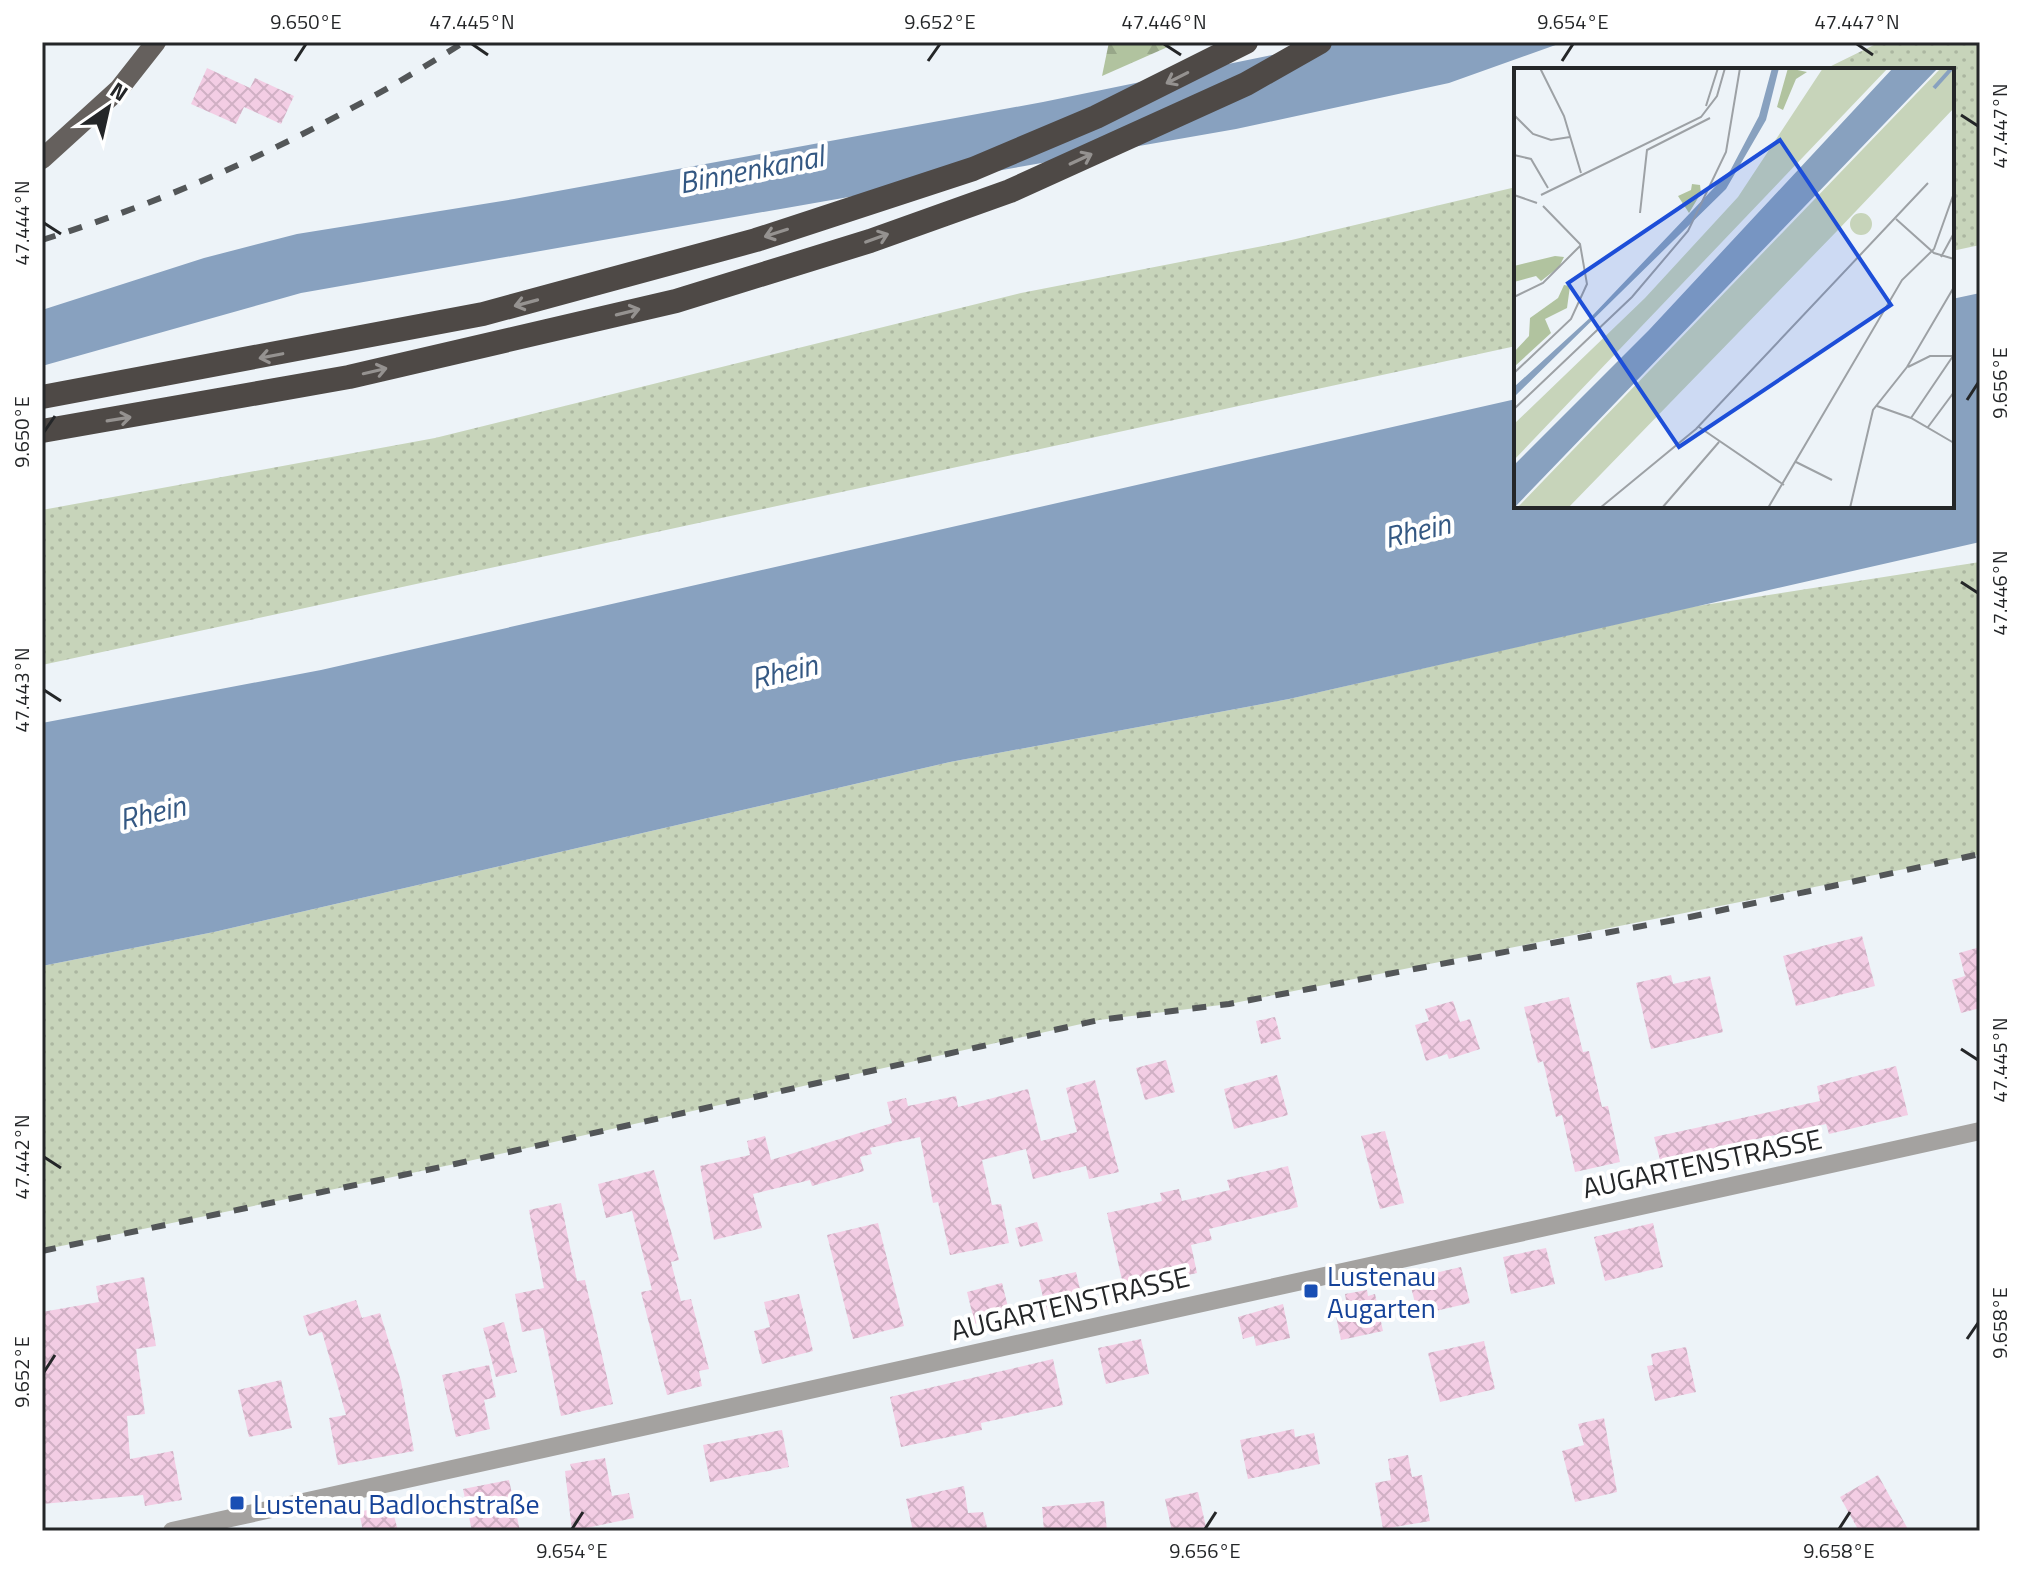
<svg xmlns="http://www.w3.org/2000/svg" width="2022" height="1573" font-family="'Titillium Web',sans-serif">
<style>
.grass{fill:url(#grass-dots)}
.forest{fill:url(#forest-firs)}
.water{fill:#88a1bf}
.building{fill:url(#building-cross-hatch)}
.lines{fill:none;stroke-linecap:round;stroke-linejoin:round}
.minor{stroke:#a4a2a0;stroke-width:18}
.primary{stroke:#65605d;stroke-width:20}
.motorway{stroke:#4e4946;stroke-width:24}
.rail{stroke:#535658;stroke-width:6;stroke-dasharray:14 14;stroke-linecap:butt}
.oneway{stroke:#959290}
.ticks{fill:none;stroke:#242628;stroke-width:3}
.transit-dot{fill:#1a4fb4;stroke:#fff;stroke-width:3}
.labels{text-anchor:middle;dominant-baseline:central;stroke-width:8;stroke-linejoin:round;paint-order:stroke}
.street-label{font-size:28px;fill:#242628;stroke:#fff}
.transit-label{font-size:28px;fill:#164399;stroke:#fff;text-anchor:start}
.water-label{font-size:30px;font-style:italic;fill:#345883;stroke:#fff}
.inset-river{fill:none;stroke:#88a1bf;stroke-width:4}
.inset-road{fill:none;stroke:#9da1a5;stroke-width:2}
.view{fill:#1d4ed8;fill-opacity:0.15;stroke:#1d4ed8;stroke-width:4}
.inset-edge{fill:none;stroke:#242628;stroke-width:4}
.neatline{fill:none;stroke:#242628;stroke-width:3}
.ticks-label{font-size:20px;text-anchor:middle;fill:#242628}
</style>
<defs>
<pattern id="grass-dots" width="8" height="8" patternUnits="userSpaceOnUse" patternTransform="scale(2)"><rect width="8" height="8" fill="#c7d4ba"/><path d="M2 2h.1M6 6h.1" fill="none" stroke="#abb6a0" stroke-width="1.8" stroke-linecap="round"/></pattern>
<pattern id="forest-firs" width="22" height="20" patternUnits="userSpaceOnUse" patternTransform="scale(2)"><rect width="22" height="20" fill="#b1c39f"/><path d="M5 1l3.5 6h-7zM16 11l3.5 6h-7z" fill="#98a789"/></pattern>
<pattern id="building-cross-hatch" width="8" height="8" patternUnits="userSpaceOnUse" patternTransform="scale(2)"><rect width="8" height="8" fill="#f3cde4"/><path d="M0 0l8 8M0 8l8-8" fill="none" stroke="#d0b0c4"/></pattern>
</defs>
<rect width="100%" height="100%" fill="#edf3f8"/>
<!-- grass -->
<path class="grass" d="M1880 42H1980V245L1952 251V70H1823Z
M1516 187V346L42 665V510L435 438 1021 293 1283 242Z
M1980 562V854L1229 1004 1099 1020 455 1164 42 1250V966L214 932 950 762 1289 699 1691 607Z"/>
<!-- forest -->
<path class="forest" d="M1109 42H1179L1102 76Z"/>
<!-- water -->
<path class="water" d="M1336 42H1564L1449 83 1236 129 301 293 42 366V310L204 258 297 234 514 199 1043 102Z
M1980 293V542L1289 699 950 762 214 932 42 966V723L321 670 1516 399V506H1952V299Z"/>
<!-- building -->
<path class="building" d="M207 68 250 88 255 78 294 96 281 124 244 107 236 124 191 104Z
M1862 936 1875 986 1796 1006 1783 956Z
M1980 947V1008L1961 1013 1952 980 1965 976 1959 953Z
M1671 975 1673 984 1710 976 1723 1032 1651 1049 1636 983Z
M1569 997 1583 1052 1589 1051 1602 1107 1608 1106 1620 1162 1575 1172 1562 1115 1556 1117 1543 1061 1538 1063 1524 1007Z
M1453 1001 1460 1022 1470 1019 1480 1049 1449 1059 1447 1054 1426 1061 1415 1025 1429 1021 1425 1009Z
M1275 1017 1281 1039 1261 1044 1256 1021Z
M1166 1060 1175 1092 1145 1100 1136 1068Z
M1896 1066 1908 1115 1829 1134 1826 1124 1660 1160 1654 1137 1820 1101 1817 1086Z
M1277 1075 1288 1115 1234 1129 1224 1089Z
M1095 1080 1119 1172 1089 1179 1086 1166 1033 1179 1026 1149 982 1160 992 1205 1001 1204 1009 1243 950 1255 938 1202 933 1203 920 1137 870 1148 872 1154 860 1157 864 1171 812 1186 810 1180 753 1194 762 1228 714 1240 700 1166 750 1155 747 1141 765 1136 771 1160 892 1123 887 1102 906 1098 908 1106 956 1096 958 1107 1028 1089 1041 1141 1077 1132 1066 1088Z
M1385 1131 1404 1203 1380 1209 1361 1136Z
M1288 1166 1298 1207 1209 1229 1212 1240 1191 1245 1197 1273 1124 1289 1107 1213 1162 1201 1160 1193 1179 1189 1182 1201 1230 1190 1227 1180Z
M654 1170 679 1260 671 1262 681 1301 691 1299 709 1369 699 1371 702 1386 667 1395 641 1292 652 1290 632 1211 606 1218 598 1184Z
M561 1203 577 1281 585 1280 613 1404 561 1416 543 1328 522 1332 515 1294 544 1288 529 1210Z
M1037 1222 1043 1241 1020 1247 1015 1228Z
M878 1223 904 1326 853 1339 827 1235Z
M1653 1223 1663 1267 1605 1281 1594 1237Z
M1546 1248 1555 1284 1511 1294 1503 1257Z
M1461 1267 1470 1303 1418 1315 1409 1279Z
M1076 1272 1083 1302 1046 1310 1039 1280Z
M144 1277 156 1346 136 1349 145 1414 127 1416 130 1459 173 1451 182 1500 145 1506 143 1495 42 1504V1312L99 1302 96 1286Z
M1002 1283 1010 1315 975 1324 967 1292Z
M1367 1290 1368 1296 1375 1294 1383 1331 1341 1340 1333 1302 1346 1300 1345 1294Z
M799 1294 813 1351 762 1364 754 1331 770 1327 764 1302Z
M356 1300 362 1318 380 1313 401 1381 414 1451 338 1465 329 1418 346 1415 322 1332 309 1336 303 1316Z
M1283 1304 1290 1338 1256 1346 1254 1336 1243 1339 1238 1317Z
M504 1322 517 1372 496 1377 483 1328Z
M1141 1339 1149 1374 1106 1384 1098 1348Z
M1484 1341 1495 1389 1440 1402 1428 1353Z
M1686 1347 1696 1392 1655 1401 1647 1366 1653 1365 1651 1354Z
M1053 1359 1063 1405 981 1423 982 1430 901 1447 890 1397Z
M489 1365 496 1397 484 1400 490 1429 456 1437 442 1375Z
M281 1380 292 1428 249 1437 238 1390Z
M1604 1418 1617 1492 1575 1502 1562 1451 1584 1445 1578 1424Z
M1294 1429 1295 1437 1314 1433 1320 1464 1248 1479 1240 1440Z
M782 1430 789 1467 710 1482 703 1445Z
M1408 1455 1412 1477 1422 1475 1430 1521 1383 1529 1375 1483 1391 1480 1388 1459Z
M605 1458 612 1496 629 1493 634 1518 572 1531 565 1471 572 1470 570 1464Z
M1878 1475 1909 1531H1859L1840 1497Z
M509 1480 520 1531H472L463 1489Z
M964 1486 968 1513 983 1512 988 1531H913L906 1499Z
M1198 1492 1206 1527 1172 1531 1165 1499Z
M1104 1501 1107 1531H1044L1042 1507Z
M391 1504 398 1531H363L359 1512Z"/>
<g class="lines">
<!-- minor -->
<path class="minor" d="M172 1531 1980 1131"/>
<!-- primary -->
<path class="primary" d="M42 159 119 89 156 42"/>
<!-- motorway -->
<path class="motorway" d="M42 397 483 314 756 240 973 169 1096 117 1246 42
M42 431 349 377 676 301 870 241 1010 191 1246 84 1320 42"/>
<!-- rail -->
<path class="rail" d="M42 240C192 193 332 126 464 42
M42 1251 455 1164 1099 1020 1229 1004 1690 917 1980 854"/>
</g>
<!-- one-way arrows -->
<defs><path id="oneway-shaft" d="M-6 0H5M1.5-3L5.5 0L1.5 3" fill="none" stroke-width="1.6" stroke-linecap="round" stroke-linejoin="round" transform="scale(2)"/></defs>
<g class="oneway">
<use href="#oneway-shaft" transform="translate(1177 78) rotate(153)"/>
<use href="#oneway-shaft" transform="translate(1081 159) rotate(-25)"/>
<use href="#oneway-shaft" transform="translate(776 233) rotate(162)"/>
<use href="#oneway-shaft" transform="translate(877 238) rotate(-20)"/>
<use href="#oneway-shaft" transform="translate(526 303) rotate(165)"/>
<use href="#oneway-shaft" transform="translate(628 312) rotate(-14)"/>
<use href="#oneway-shaft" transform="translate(271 356) rotate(169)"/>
<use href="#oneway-shaft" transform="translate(375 371) rotate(-13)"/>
<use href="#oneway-shaft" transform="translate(119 419) rotate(-9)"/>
</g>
<!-- ticks -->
<path class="ticks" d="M472 44 488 55M1164 44 1181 55M1857 44 1873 55M295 61 306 44M928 61 940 44M1562 61 1573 44M1961 115 1978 126M44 223 61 234M1967 400 1978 383M44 432 55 416M1961 582 1978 593M44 690 61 701M1961 1049 1978 1060M44 1157 61 1168M1967 1339 1978 1323M44 1372 55 1355M572 1529 583 1512M1205 1529 1216 1512M1839 1529 1850 1512"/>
<!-- markers -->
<g class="transit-dot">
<rect x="1303" y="1283" width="16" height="16" rx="4"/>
<rect x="229" y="1495" width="16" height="16" rx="4"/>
</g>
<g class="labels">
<!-- street labels -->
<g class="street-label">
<text transform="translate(1702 1163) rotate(-12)">AUGARTENSTRASSE</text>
<text transform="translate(1070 1303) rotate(-13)">AUGARTENSTRASSE</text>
</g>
<!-- transit labels -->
<g class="transit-label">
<text x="1327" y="1275">Lustenau<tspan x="1327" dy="32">Augarten</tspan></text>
<text x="253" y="1503">Lustenau Badlochstraße</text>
</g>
<!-- water labels -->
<g class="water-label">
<text transform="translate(751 169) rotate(-11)">Binnenkanal</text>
<text transform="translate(1417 530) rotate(-13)">Rhein</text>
<text transform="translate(784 671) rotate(-13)">Rhein</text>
<text transform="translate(152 812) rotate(-13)">Rhein</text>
</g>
</g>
<!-- overview -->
<g transform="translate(1514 68)">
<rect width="440" height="440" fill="#edf3f8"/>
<path d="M309 0H374L0 392V356L131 230 224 129ZM427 0H440V40L323 163 54 440H3ZM336 156a11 11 0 1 1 22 0a11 11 0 1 1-22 0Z" fill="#c7d4ba"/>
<path d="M274 0 293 4 282 11 269 42 263 39ZM178 116 186 117 187 125 175 145 164 128 177 122ZM41 188 50 189 45 199 27 213 22 208 0 214V198ZM50 217 56 218 53 240 31 251 37 265 0 299V284L15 268 16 250 44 230Z" fill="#b1c39f"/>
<path d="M258 0H265L252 52 212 121 0 329V319L78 248 216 103 245 48ZM379 0H424L0 440V397L135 262Z" fill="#88a1bf"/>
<path class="inset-river" d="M420 20 438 0"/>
<path class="inset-road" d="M26 0 50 48 67 105M192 38 204 0M0 47 19 66 37 72 56 69M0 87 17 91 34 120M0 127 23 135M27 127 187 49 203 28 211 0M126 145 133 82 196 50M382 151 420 185 440 191M427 189 440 165M0 229 29 215 66 178M394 299 416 288H438M0 305 57 251 73 216 66 176 29 138M363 338 397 350 440 375M0 341 118 229 174 163 212 84 226 0M397 350 439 288M185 359 270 417M414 359 440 324M282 394 318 412M86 440 182 361 414 115M148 440 205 374M254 440 388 212 420 181 440 125M336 440 359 342 393 299 440 219"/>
<path class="view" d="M266 72 377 237 165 379 54 215Z"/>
<rect width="440" height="440" class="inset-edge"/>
</g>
<!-- border -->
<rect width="2022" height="1573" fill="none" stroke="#ffffff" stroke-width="88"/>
<!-- north arrow -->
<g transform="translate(108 108) rotate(34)" stroke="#ffffff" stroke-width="6" paint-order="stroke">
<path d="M0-6L14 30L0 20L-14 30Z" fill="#242628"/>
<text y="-12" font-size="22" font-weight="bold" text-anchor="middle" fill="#242628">N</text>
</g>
<rect x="44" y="44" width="1934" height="1485" class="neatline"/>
<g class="ticks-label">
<text x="306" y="29">9.650°E</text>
<text x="472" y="29">47.445°N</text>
<text x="940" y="29">9.652°E</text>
<text x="1164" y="29">47.446°N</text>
<text x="1573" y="29">9.654°E</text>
<text x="1857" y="29">47.447°N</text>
<text transform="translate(2000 126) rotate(-90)" y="7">47.447°N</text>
<text transform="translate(22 223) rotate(-90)" y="7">47.444°N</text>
<text transform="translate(2000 383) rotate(-90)" y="7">9.656°E</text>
<text transform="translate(22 432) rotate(-90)" y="7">9.650°E</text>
<text transform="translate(2000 593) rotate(-90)" y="7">47.446°N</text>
<text transform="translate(22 690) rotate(-90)" y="7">47.443°N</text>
<text transform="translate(2000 1060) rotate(-90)" y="7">47.445°N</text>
<text transform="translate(22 1157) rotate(-90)" y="7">47.442°N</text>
<text transform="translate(2000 1323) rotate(-90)" y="7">9.658°E</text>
<text transform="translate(22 1372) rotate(-90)" y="7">9.652°E</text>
<text x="572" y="1558">9.654°E</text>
<text x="1205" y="1558">9.656°E</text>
<text x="1839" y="1558">9.658°E</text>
</g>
</svg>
